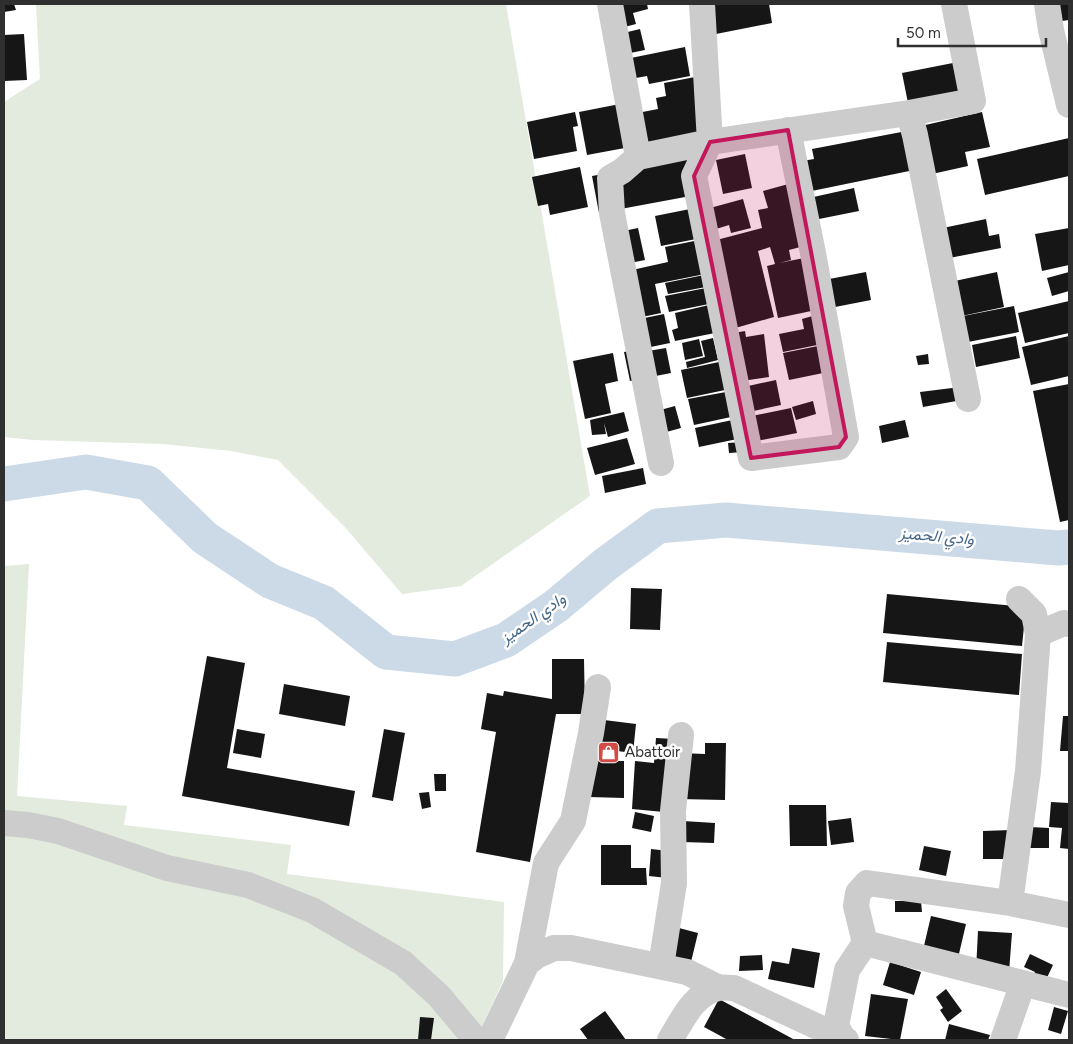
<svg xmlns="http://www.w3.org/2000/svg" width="1073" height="1044" font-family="Figtree,Vazirmatn,sans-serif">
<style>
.green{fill:#e3eade}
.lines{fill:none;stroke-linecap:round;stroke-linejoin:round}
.river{stroke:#ccdae8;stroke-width:35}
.building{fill:#161616}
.minor{stroke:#ccc;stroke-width:26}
.marked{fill:#c2185b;fill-opacity:0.2;stroke:#c2185b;stroke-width:4;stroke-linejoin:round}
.labels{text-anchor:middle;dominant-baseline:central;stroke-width:5;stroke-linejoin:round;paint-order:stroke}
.poi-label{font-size:15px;fill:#2f2f2f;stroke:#fff;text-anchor:start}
.water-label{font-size:16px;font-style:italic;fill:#456688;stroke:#fff}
</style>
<rect width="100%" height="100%" fill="#fff"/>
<!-- green -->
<path class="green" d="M36 4H506L590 496 461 586 402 594 344 526 278 460 231 451 163 444 33 440 4 437V102L40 79Z
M29 564 17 796 127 806 124 825 291 845 287 874 504 902 503 981 476 1040H4V566Z"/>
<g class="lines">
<!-- river -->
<path class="river" d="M4 484 86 472 148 483 205 538 270 581 324 603 386 652 455 659 506 640 556 606 606 564 658 526 726 520 1058 548 1069 547"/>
</g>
<!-- building -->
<path class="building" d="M4 4H14L16 10 4 12Z
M616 4H647L648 9 633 13 636 24 613 30Z
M711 4H769L772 23 716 34Z
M1058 4H1069V20L1062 21Z
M640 29 645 50 615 56 611 36Z
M24 34 27 80 4 81V35Z
M685 47 690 76 649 84 647 76 625 80 621 60Z
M958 62 965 97 909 108 902 73Z
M695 77 706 133 587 155 579 112 630 102 632 114 658 109 656 98 666 96 664 83Z
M575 112 578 126 573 127 577 151 534 159 527 122Z
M982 112 990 147 965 152 968 166 932 174 921 126Z
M912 130 919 169 802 193 796 162 814 159 812 149Z
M1069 138V176L985 195 977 159Z
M745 154 752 188 723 194 716 160Z
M689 158 696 195 599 213 592 176Z
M580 167 588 207 550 215 548 204 538 206 532 177Z
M792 183 808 245 789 250 791 260 779 263 809 257 816 310 778 318 767 266 775 264 770 247 758 251 774 317 732 329 709 242 762 228 758 210 768 208 763 191Z
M854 188 859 211 814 220 809 198Z
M743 199 751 228 731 233 729 225 716 229 710 208Z
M700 207 706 237 661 246 655 216Z
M986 219 989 236 999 234 1001 248 944 259 938 229Z
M638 228 645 260 615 266 609 234Z
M1069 228V265L1042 271 1035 234Z
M704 239 705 274 655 284 661 313 623 321 614 274 668 262 665 247Z
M866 272 871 300 830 308 824 280Z
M997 272 1004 307 957 317 950 282Z
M1069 272V291L1052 296 1047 278Z
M704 275 706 287 668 294 665 283Z
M706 288 709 304 669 312 665 296Z
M1069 301V333L1025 343 1018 313Z
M709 305 715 333 675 341 672 330 678 328 675 313Z
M1014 306 1019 332 968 342 963 316Z
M664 314 670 343 641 349 642 352 666 348 671 373 630 381 624 352 636 350 630 321Z
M816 315 822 344 783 352 779 334 804 329 802 319Z
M745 331 746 337 764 334 769 377 742 381 734 333Z
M1016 336 1020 358 976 367 972 345Z
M1069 336V376L1031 385 1022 347Z
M713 338 718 360 687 368 686 362 705 357 701 341Z
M699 339 703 356 685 360 682 343Z
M823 345 828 372 789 380 783 353Z
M613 353 618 381 605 384 611 413 585 419 573 361Z
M928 354 929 364 918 365 916 356Z
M719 362 725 390 687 398 681 370Z
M776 380 781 405 744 413 739 388Z
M1069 384V520L1060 522 1033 391Z
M960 387 962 400 923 407 920 392Z
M726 392 731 417 694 425 688 399Z
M813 401 816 414 796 420 792 407Z
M675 406 681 428 648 437 642 415Z
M791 408 797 433 752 442 747 417Z
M624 412 629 431 608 437 604 423 606 434 592 435 590 420Z
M737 419 742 438 699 447 695 428Z
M905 420 909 437 882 443 879 426Z
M627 438 635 464 595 475 587 448Z
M743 442 744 452 729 453 728 443Z
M643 468 646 484 605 493 602 476Z
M631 588 662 589 660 630 630 629Z
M887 594 1026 607 1022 646 883 633Z
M887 642 1022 654 1019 695 883 682Z
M207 656 245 663 227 768 355 791 349 826 182 796Z
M552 659H584L585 714H556L530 862 476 852 496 732 481 729 487 693 503 696 504 691 552 699Z
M284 684 350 696 345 726 279 714Z
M1063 716H1069V751H1060Z
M596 719 636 724 633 753 593 748Z
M237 729 265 734 261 758 233 753Z
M384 729 405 733 393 801 372 797Z
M656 738 675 739 664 812 632 809 635 761 654 763Z
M705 743H726L725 800 679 799 680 753 705 754Z
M589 761H624V798L589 797Z
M434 774H446V791H435Z
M429 792 431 807 422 809 419 793Z
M1051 802 1069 803V849L1060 848 1062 828 1049 827Z
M789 805H826L827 846H790Z
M635 812 654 816 651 832 632 828Z
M851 818 854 842 831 845 828 821Z
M683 821 715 823 714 843 682 842Z
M1030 827 1049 828V848H1030Z
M1011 830V859H983V831Z
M601 845H631V868H646L647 885H601Z
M924 846 951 851 946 876 919 870Z
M651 849 669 851 667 878 649 876Z
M895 901H921L922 912H895Z
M931 916 966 924 958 958 923 950Z
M679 928 698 933 691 962 672 957Z
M978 931 1012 933 1009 972 976 970Z
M792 948 820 953 814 988 768 979 772 961 789 964Z
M1030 954 1053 965 1043 986 1031 980 1035 972 1024 967Z
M762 955 763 970 739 971 740 956Z
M890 962 921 972 914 995 883 985Z
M946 989 962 1011 948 1022 940 1010 943 1008 936 997Z
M871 994 908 999 900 1040 865 1036Z
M719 999 795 1040H728L704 1027Z
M1054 1007 1068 1011 1061 1034 1048 1030Z
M605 1011 626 1040H588L580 1029Z
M420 1017 434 1018 431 1040H418Z
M949 1024 990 1035 988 1040H945Z"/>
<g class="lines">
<!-- minor -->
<path class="minor" d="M610 4 638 157
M702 4 710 142 694 176 751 458 839 447 846 437 813 253 788 130
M1047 4 1051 30 1069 105
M909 113 915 135 968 399
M661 463 612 213 610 178 622 171 638 157 710 142 909 113 973 101 954 4
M1038 634 1064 623 1069 624
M4 823 28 825 58 831 167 868 248 885 312 910 403 963 439 996 476 1040
M1010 903 1028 771 1038 634 1034 614 1019 599
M865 943 856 906 858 893 867 883 1010 903 1069 915
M527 963 546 863 573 821 591 733 598 687
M661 966 674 883 673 811 681 735
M490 1040 527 963 538 955 554 948H571L687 972 719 988
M670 1040C682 1021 693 994 718 988 723 987 729 988 734 988L846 1040
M844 1040 836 1026 847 970 865 943 1069 995
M1003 1040 1023 983"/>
</g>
<!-- marked area -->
<path class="marked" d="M788 130 846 437 839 447 751 458 694 176 710 142Z"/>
<!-- icons -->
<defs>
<symbol id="shop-square" viewBox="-11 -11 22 22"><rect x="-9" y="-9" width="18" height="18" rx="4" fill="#d34b44" stroke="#fff"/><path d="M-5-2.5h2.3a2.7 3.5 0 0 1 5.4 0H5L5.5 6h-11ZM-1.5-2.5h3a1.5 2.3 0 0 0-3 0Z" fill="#fff"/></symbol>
</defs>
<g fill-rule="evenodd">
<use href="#shop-square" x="596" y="740" width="25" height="25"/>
</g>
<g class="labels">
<!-- poi labels -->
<g class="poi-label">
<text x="625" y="752">Abattoir</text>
</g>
<!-- water labels -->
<g class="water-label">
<text transform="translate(937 536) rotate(5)">وادي الحميز</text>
<text transform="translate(533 618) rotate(-35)">وادي الحميز</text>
</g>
</g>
<!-- border -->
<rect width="1073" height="1044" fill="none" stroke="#2f2f2f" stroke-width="10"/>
<!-- scale -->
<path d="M898 38v8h148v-8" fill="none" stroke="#2f2f2f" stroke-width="2.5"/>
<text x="906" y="38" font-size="15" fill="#2f2f2f" stroke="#ffffff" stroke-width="4" paint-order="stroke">50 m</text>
</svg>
